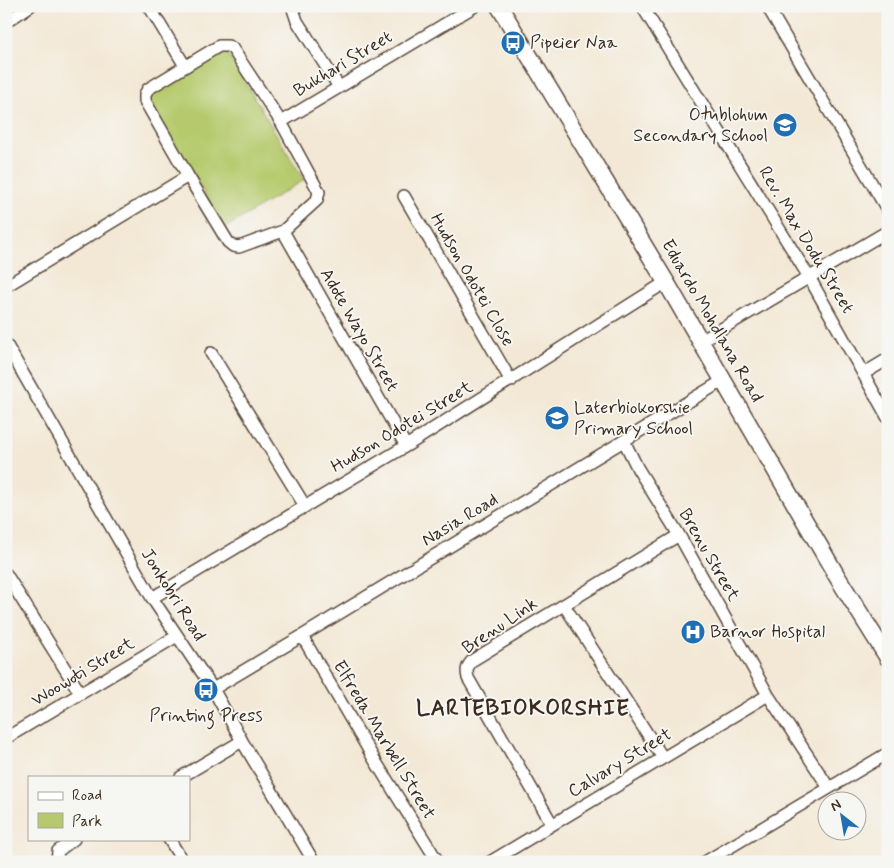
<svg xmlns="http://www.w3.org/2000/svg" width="894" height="868" font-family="Mynerve,sans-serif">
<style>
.green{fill:#b6ca6d;stroke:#787a46}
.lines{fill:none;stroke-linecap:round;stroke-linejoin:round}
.street-casing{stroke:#574639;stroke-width:14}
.secondary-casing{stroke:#574639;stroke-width:19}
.street{stroke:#fff;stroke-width:11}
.secondary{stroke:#fff;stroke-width:16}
.labels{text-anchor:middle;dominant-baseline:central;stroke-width:4;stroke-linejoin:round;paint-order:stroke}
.poi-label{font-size:18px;fill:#3b2a1e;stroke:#f6f6f2;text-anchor:start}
.street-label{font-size:18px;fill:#3b2a1e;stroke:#f6f6f2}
.district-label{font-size:22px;font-weight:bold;letter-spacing:1px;fill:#3b2a1e;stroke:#f6f6f2}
</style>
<rect width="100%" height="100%" fill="#f6f6f2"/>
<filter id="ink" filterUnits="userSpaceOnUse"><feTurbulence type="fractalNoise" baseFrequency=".02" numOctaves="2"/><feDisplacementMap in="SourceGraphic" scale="10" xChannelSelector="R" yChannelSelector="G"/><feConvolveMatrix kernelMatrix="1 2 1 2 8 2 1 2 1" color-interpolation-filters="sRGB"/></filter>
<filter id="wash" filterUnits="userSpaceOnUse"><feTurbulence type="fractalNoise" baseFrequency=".0096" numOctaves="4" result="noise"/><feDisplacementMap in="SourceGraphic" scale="20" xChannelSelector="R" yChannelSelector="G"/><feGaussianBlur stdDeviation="1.12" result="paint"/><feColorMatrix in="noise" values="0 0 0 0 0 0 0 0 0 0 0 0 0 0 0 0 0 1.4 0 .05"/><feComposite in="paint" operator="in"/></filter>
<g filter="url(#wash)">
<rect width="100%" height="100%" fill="#f3e8d5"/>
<!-- green -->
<path class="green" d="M225 49 304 180 225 228 146 97Z"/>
</g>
<g filter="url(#ink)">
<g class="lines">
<defs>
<path id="street" d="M149 6 185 66
M292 6 297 21 339 87
M642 6 809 277 888 418
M767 6 888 211
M6 22 30 6
M219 46H228L232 48 281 122 319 192 317 200 283 231 239 247 233 246 228 242 188 176 145 101V94L148 89Z
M281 122 475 6
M404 196 511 381
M283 231 406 446
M6 286 188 176
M701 341 888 231
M6 344 152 598 213 689 242 741 314 862
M211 353 305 506
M863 374 888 359
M624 441 638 469 679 535 768 695 829 788
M6 574 80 693
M152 598 406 446 666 282
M564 605 663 758
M302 636 374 759 438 862
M213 689 302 636 724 380
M6 738 177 636
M181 777 242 741
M552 824 468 678C466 670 467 666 473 660L679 535
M169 839 183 862
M57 862 58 851 74 839
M490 862 768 695
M705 862 888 753"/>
<path id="secondary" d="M499 6 666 282 838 578 888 658"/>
</defs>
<!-- street casing -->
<use href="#street" class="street-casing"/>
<!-- secondary casing -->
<use href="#secondary" class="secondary-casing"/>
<!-- street -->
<use href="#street" class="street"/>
<!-- secondary -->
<use href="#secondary" class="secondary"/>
</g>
</g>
<!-- icons -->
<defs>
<symbol id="bus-disc" viewBox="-11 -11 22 22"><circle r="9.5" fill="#1f6fb2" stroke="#f6f6f2"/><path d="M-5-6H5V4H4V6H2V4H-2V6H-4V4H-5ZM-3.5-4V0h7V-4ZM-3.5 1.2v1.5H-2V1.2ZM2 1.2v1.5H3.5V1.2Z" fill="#fff"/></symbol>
<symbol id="school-disc" viewBox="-11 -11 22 22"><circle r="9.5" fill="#1f6fb2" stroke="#f6f6f2"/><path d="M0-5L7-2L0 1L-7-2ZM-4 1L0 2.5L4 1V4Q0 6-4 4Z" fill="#fff"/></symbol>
<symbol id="hospital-disc" viewBox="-11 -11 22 22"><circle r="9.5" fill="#1f6fb2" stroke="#f6f6f2"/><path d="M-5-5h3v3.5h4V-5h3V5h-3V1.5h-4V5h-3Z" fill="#fff"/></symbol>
</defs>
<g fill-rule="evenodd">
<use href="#bus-disc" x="499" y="29" width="28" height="28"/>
<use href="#school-disc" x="771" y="111" width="28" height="28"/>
<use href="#school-disc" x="543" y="404" width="28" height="28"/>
<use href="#hospital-disc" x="679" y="618" width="28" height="28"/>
<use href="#bus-disc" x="192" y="676" width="28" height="28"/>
</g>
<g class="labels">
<!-- poi labels -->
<g class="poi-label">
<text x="530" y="43">Pipeier Naa</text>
<text x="768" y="115" text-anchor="end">Otublohum<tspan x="768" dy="21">Secondary School</tspan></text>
<text x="574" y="408">Laterbiokorshie<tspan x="574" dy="21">Primary School</tspan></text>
<text x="710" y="632">Barnor Hospital</text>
<text x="206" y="716" text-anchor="middle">Printing Press</text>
</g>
<!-- street labels -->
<g class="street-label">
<text transform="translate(343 64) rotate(-31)">Bukhari Street</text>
<text transform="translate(806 240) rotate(59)">Rev. Max Dodu Street</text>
<text transform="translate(472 280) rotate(60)">Hudson Odotei Close</text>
<text transform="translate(712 321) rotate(60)">Eduardo Mohdlana Road</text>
<text transform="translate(359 330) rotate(60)">Adote Wayo Street</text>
<text transform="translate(402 427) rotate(-31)">Hudson Odotei Street</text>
<text transform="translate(460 520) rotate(-31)">Nasia Road</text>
<text transform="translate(709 555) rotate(60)">Brenu Street</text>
<text transform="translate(173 595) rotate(58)">Jonkobri Road</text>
<text transform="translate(500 626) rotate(-34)">Brenu Link</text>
<text transform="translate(83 672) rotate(-31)">Woowoti Street</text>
<text transform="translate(384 740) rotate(59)">Elfreda Marbell Street</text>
<text transform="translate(620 763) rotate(-31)">Calvary Street</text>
</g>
<!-- district labels -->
<g class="district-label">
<text x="523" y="709">LARTEBIOKORSHIE</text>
</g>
</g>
<!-- margin -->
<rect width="894" height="868" fill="none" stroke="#f6f6f2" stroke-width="25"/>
<!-- legend -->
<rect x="28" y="776" width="162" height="65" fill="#f6f6f2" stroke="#aba49d"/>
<rect x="38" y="792" width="25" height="8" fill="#ffffff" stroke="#aba49d"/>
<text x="72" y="800" font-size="15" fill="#3b2a1e">Road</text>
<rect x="38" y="813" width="25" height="15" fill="#b6ca6d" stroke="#aba49d"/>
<text x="72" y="826" font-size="15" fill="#3b2a1e">Park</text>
<!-- north arrow -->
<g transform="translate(842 816) rotate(329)"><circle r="24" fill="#f6f6f2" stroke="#aba49d"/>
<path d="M0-4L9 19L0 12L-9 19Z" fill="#1f6fb2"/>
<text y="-8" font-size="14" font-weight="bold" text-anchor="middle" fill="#3b2a1e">N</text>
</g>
</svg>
